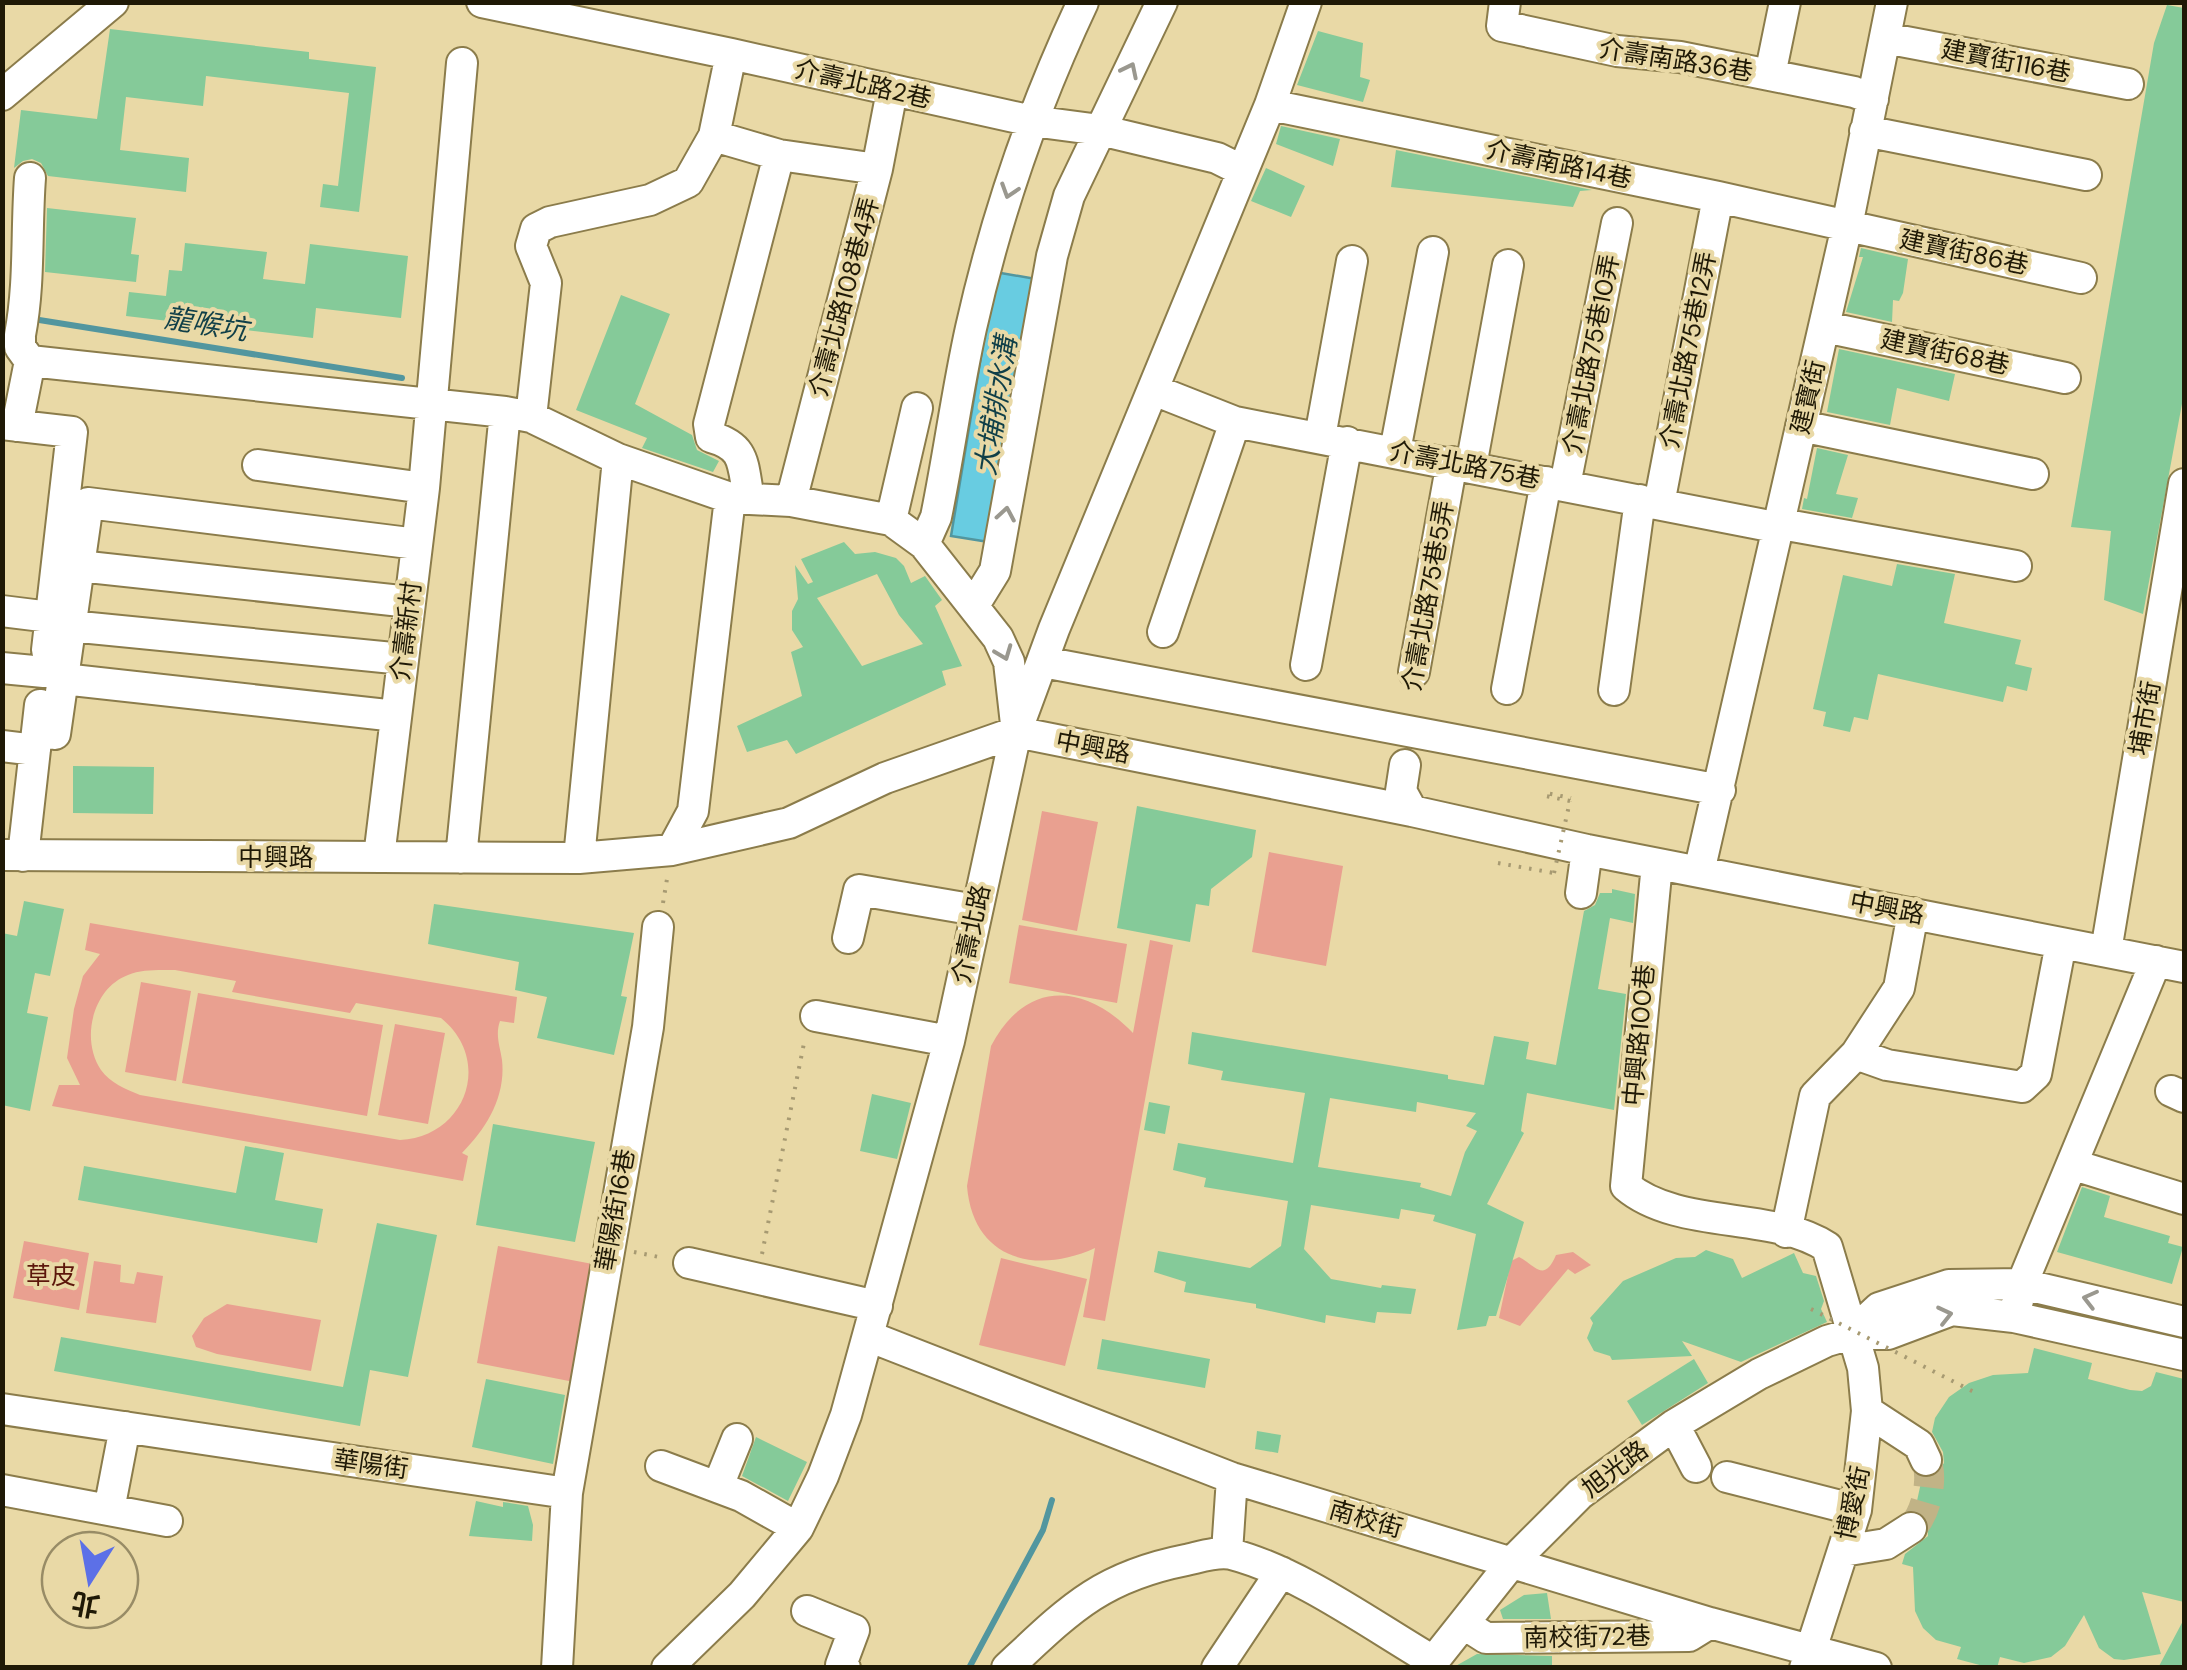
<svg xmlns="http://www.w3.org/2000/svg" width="2187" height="1670" font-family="'DM Sans','Noto Sans TC',sans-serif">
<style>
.green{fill:#e9a090;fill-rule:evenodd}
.water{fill:#68cce1;stroke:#52969f;stroke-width:2.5}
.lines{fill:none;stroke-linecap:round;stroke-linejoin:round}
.stream{stroke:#52969f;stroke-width:6}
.building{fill:#85ca99;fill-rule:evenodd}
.minor-tunnel{stroke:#c1b386;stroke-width:30;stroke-dasharray:30 15;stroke-linecap:butt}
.minor-casing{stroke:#8b7c4b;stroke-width:34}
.path{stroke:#a79a72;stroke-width:4;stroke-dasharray:2.5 8;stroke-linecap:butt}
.minor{stroke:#fff;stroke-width:30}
.path-bridge{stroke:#a79a72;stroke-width:4;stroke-dasharray:2.5 8;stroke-linecap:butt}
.oneway{stroke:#9a988f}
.labels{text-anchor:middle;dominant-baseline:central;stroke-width:8;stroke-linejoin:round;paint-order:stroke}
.street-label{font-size:25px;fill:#1f1906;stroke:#e9d9a6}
.park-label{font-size:25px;fill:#5c170b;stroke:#e9d9a6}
.water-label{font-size:28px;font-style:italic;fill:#103f48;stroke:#e9d9a6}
</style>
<rect width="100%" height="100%" fill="#e9d9a6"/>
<!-- green -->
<path class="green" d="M1042 811 1098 822 1077 931 1022 920Z
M1269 852 1343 866 1326 966 1252 952Z
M90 923 517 997 514 1023 500 1021C495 1035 500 1046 502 1060 506 1096 487 1128 462 1153L468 1156 463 1181 52 1106 59 1085H80L67 1058 74 1009 83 976 100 954 85 950ZM175 970 236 981 232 992 350 1013 356 1003 441 1018C494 1061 465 1137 400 1140L140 1095C126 1089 110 1083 101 1070 80 1039 93 988 128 975 142 969 159 970 175 970Z
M1019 925 1127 944 1117 1003 1009 983Z
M1150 940 1173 945 1105 1321 1083 1317 1095 1248C1036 1275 973 1260 967 1186L991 1046C1026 979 1085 983 1133 1033Z
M141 982 191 991 176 1081 125 1072Z
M198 993 383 1025 367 1116 182 1083Z
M395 1024 445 1033 428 1124 378 1115Z
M24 1241 89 1253 79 1310 13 1298Z
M498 1246 598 1265 574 1382 477 1363Z
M1573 1252 1591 1265 1575 1274 1568 1269 1520 1326 1499 1318 1511 1261 1519 1257C1536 1266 1544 1283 1556 1255Z
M1001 1258 1087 1279 1065 1366 979 1345Z
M94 1261 121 1265 120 1282 134 1284 137 1272 163 1276 156 1323 86 1313Z
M227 1304 321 1320 311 1371 217 1354 196 1347 192 1336 204 1318Z"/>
<!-- water -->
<path class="water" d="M995 272 1036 279 989 542 951 536Z"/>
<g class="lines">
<!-- stream -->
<path class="stream" d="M33 319 402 378
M969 1668 1043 1530 1052 1500"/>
</g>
<!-- building -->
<path class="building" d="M2167 5 2184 8V393L2143 614 2104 600 2111 531 2071 527 2154 43Z
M110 29 309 52V59L376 67 359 212 320 207 323 184 338 186 349 93 206 76 203 106 126 97 120 150 189 158 186 192 48 176 41 163 32 159 23 161 14 168 21 110 97 119Z
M1318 31 1363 43 1360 77 1370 80 1363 102 1297 85Z
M1281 126 1340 139 1333 166 1276 144Z
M1396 150 1592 190 1580 191 1573 207 1391 187Z
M1266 168 1305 186 1291 217 1251 201Z
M47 208 136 218 131 254 139 255 136 282 45 272Z
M185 243 267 252 263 279 305 284 310 244 408 256 401 318 316 308 313 338 126 316 129 292 166 296 169 270 182 271Z
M1861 248 1908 259 1903 293 1899 301 1893 300 1892 322 1846 312 1863 257H1859Z
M621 295 670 314 635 404 692 435 697 450 719 461 713 472 642 448 647 438 576 410Z
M1839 349 1955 374 1949 401 1897 388 1890 425 1827 412Z
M1817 448 1848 455 1836 494 1858 498 1852 518 1802 509 1804 498 1807 499Z
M844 542 855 554 875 552 896 558 904 566 911 583 925 576 942 600 935 606 962 666 942 671 946 685 796 754 787 740 747 752 737 726 802 696 791 652 803 647 792 630V611L798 599 795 565 808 584 813 582 801 559ZM877 574 899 615 923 644 862 666 817 598Z
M1897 564 1955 574 1944 623 2021 640 2015 664 2032 668 2027 691 2007 686 2003 702 1878 674 1868 720 1854 717 1850 732 1823 726 1826 712 1813 709 1843 575 1892 586Z
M73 766 154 767 153 814 73 813Z
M1137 806 1256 830 1252 857 1211 889 1209 906 1196 904 1190 942 1117 928Z
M1612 889 1635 894 1633 923 1610 918 1598 989 1626 994 1614 1110 1527 1093 1521 1131 1524 1133 1487 1204 1524 1222 1496 1316H1489L1486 1326 1457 1330 1476 1234 1433 1221 1435 1215 1401 1209 1399 1219 1311 1205 1304 1249 1331 1279 1381 1288 1382 1285 1416 1289 1411 1314 1377 1312 1375 1323 1326 1315 1325 1323 1256 1308V1304L1184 1292 1186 1282 1154 1272 1158 1251 1250 1268 1281 1246 1288 1201 1204 1187 1206 1178 1173 1170 1178 1143 1293 1163 1305 1093 1221 1080 1223 1071 1188 1064 1192 1032 1448 1075V1079L1484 1085 1494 1036 1529 1042 1526 1059 1556 1065 1584 911 1595 905 1600 893H1612ZM1330 1098 1416 1112 1417 1102 1476 1113 1466 1126 1477 1131 1465 1152 1451 1196 1420 1187 1421 1183 1318 1167Z
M24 901 64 909 50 976 35 973 27 1013 48 1017 30 1111 2 1105V933L17 936Z
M434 904 634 933 621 996 627 997 614 1055 537 1038 547 997 515 990 519 962 428 944Z
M872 1094 911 1103 897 1159 860 1151Z
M1149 1102 1170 1106 1165 1134 1144 1130Z
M493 1124 595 1142 575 1242 476 1225Z
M245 1146 284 1153 275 1200 323 1209 317 1243 78 1200 84 1166 236 1193Z
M2082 1187 2110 1196 2104 1217 2170 1236 2168 1243 2183 1247 2172 1284 2057 1252Z
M377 1223 437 1235 408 1377 370 1370 360 1426 54 1371 61 1337 343 1387Z
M1706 1250 1733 1259 1742 1278 1794 1253 1803 1273 1816 1276 1824 1301 1821 1309 1827 1322 1741 1362 1682 1341 1692 1356 1612 1360 1610 1356 1594 1351 1587 1338 1593 1323 1590 1318 1623 1281 1676 1258 1695 1257Z
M1102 1339 1210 1359 1205 1388 1097 1369Z
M2034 1348 2092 1363 2088 1379 2130 1390 2142 1391 2151 1386 2156 1372 2184 1379V1602L2142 1592 2161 1654 2124 1660 2114 1659 2099 1648 2084 1615 2065 1646 2051 1657 2024 1663 2000 1657 1997 1668H1991L1957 1659 1961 1647 1936 1640 1923 1628 1915 1611 1913 1567 1902 1564 1905 1554 1928 1536 1927 1519 1915 1510 1922 1478 1935 1476 1944 1463 1943 1452 1932 1432 1935 1418 1949 1397 1969 1383 1993 1375 2028 1373Z
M1694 1359 1708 1383 1642 1425 1627 1401Z
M486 1379 565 1395 553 1464 472 1447Z
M1257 1431 1281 1435 1278 1453 1255 1449Z
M756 1437 807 1462 788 1501 742 1476Z
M476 1501 503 1507V1502L528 1506 533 1525 532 1541 469 1536Z
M1547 1593 1551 1619H1503L1500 1610 1524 1595Z
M2184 1619V1668H2158Z
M1477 1654 1552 1656V1668H1452Z"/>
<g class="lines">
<!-- minor-tunnel -->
<path class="minor-tunnel" d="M1911 1528C1926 1515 1934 1478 1926 1460"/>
<defs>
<path id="minor" d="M482 2 731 54 1032 121 1100 130 1217 158 1241 170
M1505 2 1502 26 1617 51 1680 57 1854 92 1873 99
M1885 38 2128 84
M1770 75 1785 2
M2 95 113 2
M1270 105 1718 197 2081 278
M1865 131 2086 175
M714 136 779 155 877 169
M1825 327 2065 378
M30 361 20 347V335C30 283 26 231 30 178
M1154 390 1235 422 1780 528
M531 417 546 283 531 246 536 229 550 222 650 200 688 182 714 136 731 54
M2 424 72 432 47 650
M17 426 30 361 505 412 531 417 618 459 730 498 791 501 891 520 924 544
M1801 426 2033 474
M1320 437 1352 261
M1395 451 1433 252
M258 465 424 488
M1471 466 1508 265
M1565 485 1617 223
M749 498C742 465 747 447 711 437L709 424 779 155
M791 501 877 169 892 91
M1659 504 1718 197
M891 520 917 408
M1781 524 2016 566
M79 566 410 602
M974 605 995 571 1052 256 1069 196 1162 2
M2 611 50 617
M70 626 403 659
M1163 632 1235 422
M1043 662 1720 790
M1306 665 1347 442
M2 668 44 672
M1414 672 1452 462
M63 679 396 716
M1507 689 1546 482
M1614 690 1640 500
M1016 724 1009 662 998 638 924 544 936 517C949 454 957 391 971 328 996 216 1034 106 1083 2
M55 734 88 503 417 544
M2 746 35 750
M1405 765 1401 791 1412 811
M672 850 693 811 730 498
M2 855 579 858 672 850 789 823 885 778 1016 732 1412 811 1587 850 2184 967
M23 856 40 705
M379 857 424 488 462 63
M461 858 505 412
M579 858 618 459
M1657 864 1626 1186C1678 1230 1773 1211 1827 1247L1863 1368 1867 1411 1856 1510 1805 1668
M1699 872 1847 226 1892 2
M1581 893 1587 850
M848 938 859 890 976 910
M2106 951 2184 484
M816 1016 949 1041
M1856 1054 1887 1065 2022 1087 2036 1074 2061 943
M2171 1091 2184 1097
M2074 1165 2184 1199
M1786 1232 1815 1096 1856 1054 1899 988 1913 913
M689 1263 877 1306
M2014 1317 2022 1284 2156 961
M1851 1334 1879 1308 1949 1285 2022 1284 2184 1322
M868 1336 1232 1478 1710 1623 1876 1668
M2 1409 567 1493 557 1668
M1867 1411 1919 1445 1926 1460
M1674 1425 1696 1467
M661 1466 741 1496 798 1528
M1727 1477 1856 1510
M718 1486 737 1439
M2 1490 167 1521
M567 1493 648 1027 658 927
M109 1510 125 1427
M1843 1551 1886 1544 1911 1528
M1227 1552 1232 1478
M807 1611 854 1630 841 1665 845 1668
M1464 1624 1486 1638 1689 1636 1710 1623
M667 1668 742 1595 798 1528 823 1476 846 1415 949 1041 1016 732 1054 629 1270 105 1306 2
M1007 1668C1069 1610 1100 1577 1186 1560 1200 1557 1218 1551 1231 1554 1298 1571 1373 1626 1433 1661
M1217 1668 1281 1572
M1428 1668 1513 1561 1580 1494 1674 1425 1759 1374 1827 1341 1851 1334H1888L1952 1310 2014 1317 2184 1355"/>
</defs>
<!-- minor casing -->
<use href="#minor" class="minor-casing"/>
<!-- path -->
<path class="path" d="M1570 801 1546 796V793L1571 798
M1498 863 1554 873
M663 903 668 873
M634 1252 664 1258
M762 1254 805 1038"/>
<!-- minor -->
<use href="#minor" class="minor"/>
<!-- path-bridge -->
<path class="path-bridge" d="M1554 873 1570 801
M1811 1309 1976 1393"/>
</g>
<!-- one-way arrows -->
<defs><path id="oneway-chevron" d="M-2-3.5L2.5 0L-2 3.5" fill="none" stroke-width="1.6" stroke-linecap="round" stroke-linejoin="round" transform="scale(2.5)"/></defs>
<g class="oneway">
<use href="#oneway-chevron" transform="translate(1130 70) rotate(-64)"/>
<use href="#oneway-chevron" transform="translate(1009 191) rotate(108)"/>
<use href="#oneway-chevron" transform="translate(1006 514) rotate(-80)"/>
<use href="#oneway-chevron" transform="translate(1004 653) rotate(69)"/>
<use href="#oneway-chevron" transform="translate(2090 1299) rotate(-166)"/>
<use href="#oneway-chevron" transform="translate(1945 1315) rotate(-13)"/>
</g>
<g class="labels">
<!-- street labels -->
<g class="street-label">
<text transform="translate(1676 60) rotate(9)">介壽南路36巷</text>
<text transform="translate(2006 61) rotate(11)">建寶街116巷</text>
<text transform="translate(863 84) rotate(13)">介壽北路2巷</text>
<text transform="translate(1559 164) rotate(12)">介壽南路14巷</text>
<text transform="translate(1964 252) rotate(12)">建寶街86巷</text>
<text transform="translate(844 297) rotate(-75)">介壽北路108巷4弄</text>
<text transform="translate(1688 350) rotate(-79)">介壽北路75巷12弄</text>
<text transform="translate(1945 352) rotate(12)">建寶街68巷</text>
<text transform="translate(1591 354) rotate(-79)">介壽北路75巷10弄</text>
<text transform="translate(1808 397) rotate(-77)">建寶街</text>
<text transform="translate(1465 465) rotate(11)">介壽北路75巷</text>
<text transform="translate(1428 596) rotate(-80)">介壽北路75巷5弄</text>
<text transform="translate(406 631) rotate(-83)">介壽新村</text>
<text transform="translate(2145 718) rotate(-80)">埔市街</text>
<text transform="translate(1093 747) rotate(11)">中興路</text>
<text x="276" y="857">中興路</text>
<text transform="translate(1887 908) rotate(11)">中興路</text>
<text transform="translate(971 934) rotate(-78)">介壽北路</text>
<text transform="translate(1639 1035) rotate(-85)">中興路100巷</text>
<text transform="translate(615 1210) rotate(-80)">華陽街16巷</text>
<text transform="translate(371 1464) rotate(8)">華陽街</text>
<text transform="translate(1615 1469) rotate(-37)">旭光路</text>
<text transform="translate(1853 1503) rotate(-78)">博愛街</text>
<text transform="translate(1366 1519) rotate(16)">南校街</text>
<text transform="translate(1587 1637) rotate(-1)">南校街72巷</text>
</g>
<!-- park labels -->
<g class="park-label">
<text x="51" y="1275">草皮</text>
</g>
<!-- water labels -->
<g class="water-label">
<text transform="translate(206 324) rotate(9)">龍喉坑</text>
<text transform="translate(996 406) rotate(-81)">大埔排水溝</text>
</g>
</g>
<!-- border -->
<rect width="2187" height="1670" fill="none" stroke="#1f1906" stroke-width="10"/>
<!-- north arrow -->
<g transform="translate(90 1580) rotate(191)"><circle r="48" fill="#e9d9a6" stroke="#988c66" stroke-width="2.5"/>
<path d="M0-8L18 38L0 25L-18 38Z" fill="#5c70e7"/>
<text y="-15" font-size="28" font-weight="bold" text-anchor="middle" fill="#1f1906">北</text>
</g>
</svg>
